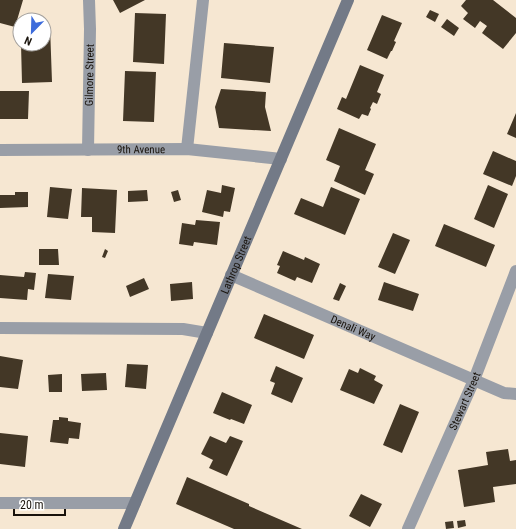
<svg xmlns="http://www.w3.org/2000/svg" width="516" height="529" font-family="'Roboto Condensed',sans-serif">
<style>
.building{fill:#433726}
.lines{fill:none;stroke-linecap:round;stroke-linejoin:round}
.street{stroke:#999ea7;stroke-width:12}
.secondary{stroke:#737a87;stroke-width:12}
.labels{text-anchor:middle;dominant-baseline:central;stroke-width:4;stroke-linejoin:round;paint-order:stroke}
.street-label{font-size:11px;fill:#18120b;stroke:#fff}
</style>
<rect width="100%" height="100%" fill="#f6e7d2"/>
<!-- building -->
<path class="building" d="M0 0H23L15 27 0 23Z
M113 0H145L120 13Z
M466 0H493L516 18V33L503 49 482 33 487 26 480 21 475 28 463 19 468 13 461 6Z
M430 10 439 14 435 22 426 17Z
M135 13 166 14 164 64 133 62Z
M382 15 402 23 394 41 396 42 392 51H391L387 59 367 50Z
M447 19 459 28 454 36 441 27Z
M44 26H50L52 82 22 83 21 44H44Z
M224 43 274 47 270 83 221 78Z
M360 65 384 75 377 92 381 94 377 104 373 102 370 108 371 109 368 116 362 114 359 119 337 109 342 97 346 99Z
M125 71 156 72 154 122 123 121Z
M221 89 266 92 265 107 271 131 219 128 215 107Z
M0 91H29L28 119H0Z
M516 113V138L507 134Z
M339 128 376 144 365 170 374 174 365 195 334 181 340 166 326 160Z
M493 151 516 161V176L512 186 483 174Z
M222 185 235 188 230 212 224 211 223 217 202 212 207 190 221 193Z
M488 185 508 194 494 228 474 219Z
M50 187 72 189 68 219 47 217Z
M331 187 360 199 345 235 294 214 301 198 323 207Z
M82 188 117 190 115 233 92 232V217H81Z
M147 190 148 201 128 202V191Z
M178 190 181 200 174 202 171 192Z
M15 192H28V207L0 208V195H15Z
M196 220 220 222 217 245 194 242 193 246 179 244 182 223 195 225Z
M444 224 495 245 486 267 435 246Z
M393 233 410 240 395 274 378 267Z
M39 249H58L59 265H39Z
M105 249 108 251 105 258 102 257Z
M283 251 304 260 305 257 320 264 312 283 297 277 295 281 277 273 280 266 277 265Z
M25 272 36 273 34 290 28 289 27 300 0 298V275L24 277Z
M48 274 74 276 71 300 45 298Z
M144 278 149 289 130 297 126 286Z
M192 282 193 299 171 301 170 284Z
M384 282 419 294 413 311 378 300Z
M340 283 346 286 339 301 333 299Z
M264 314 314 335 304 359 254 338Z
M0 356 23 360 18 389 0 387Z
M127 364 148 365 146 389 125 387Z
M276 366 303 378 292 403 271 394 275 383 270 381Z
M360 368 376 376 374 380 383 385 374 404 340 390 349 369 358 373Z
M106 373 107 390 82 391 81 374Z
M62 374V392H49L48 375Z
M222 392 252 405 244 424 231 419 230 420 213 413Z
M400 404 419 412 402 453 383 445Z
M59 417 68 418V421L81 423 79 439 69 438 68 444 50 442 53 420H59Z
M0 433 28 436 25 467 0 464Z
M210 436 226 443 230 436 243 441 227 476 209 468 213 460 201 454Z
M508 449 510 461 516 460V484L493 487 495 502 464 507 458 470 488 465 486 452Z
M187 477 249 504V506L302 529H234L176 504Z
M361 494 382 504 370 527 349 516Z
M465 520 466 526 458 528 457 521Z
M453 521 454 528 446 529 445 522Z"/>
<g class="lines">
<!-- street -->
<g class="street">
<path d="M187 149 203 0"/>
<path id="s1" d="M0 150 187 149 281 159"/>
<path id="s2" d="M88 150 90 29 89 0"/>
<path id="s3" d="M231 275 504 393 516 394"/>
<path d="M0 328 183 329 207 333"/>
<path d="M0 503H135"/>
<path id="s4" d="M408 529 474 380 516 271"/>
</g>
<!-- secondary -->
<path class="secondary" id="s5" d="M124 529 348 0"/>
</g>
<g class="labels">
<!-- street labels -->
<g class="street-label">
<text stroke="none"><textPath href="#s2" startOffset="75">Gilmore Street</textPath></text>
<text stroke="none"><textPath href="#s1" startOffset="141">9th Avenue</textPath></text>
<text stroke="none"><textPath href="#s5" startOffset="287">Lathrop Street</textPath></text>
<text stroke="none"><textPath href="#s3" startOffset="133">Denali Way</textPath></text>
<text stroke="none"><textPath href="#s4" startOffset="140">Stewart Street</textPath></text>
</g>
</g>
<!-- north arrow -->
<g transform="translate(32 32) rotate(203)"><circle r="19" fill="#ffffff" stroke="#a3a09d"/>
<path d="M0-3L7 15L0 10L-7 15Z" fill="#3c6bdb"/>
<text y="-6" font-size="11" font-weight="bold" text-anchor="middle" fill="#18120b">N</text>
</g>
<!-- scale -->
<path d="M14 509v6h51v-6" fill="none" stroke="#18120b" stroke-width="2"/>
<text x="20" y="509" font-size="12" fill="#18120b" stroke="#ffffff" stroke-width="3" paint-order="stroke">20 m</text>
</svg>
